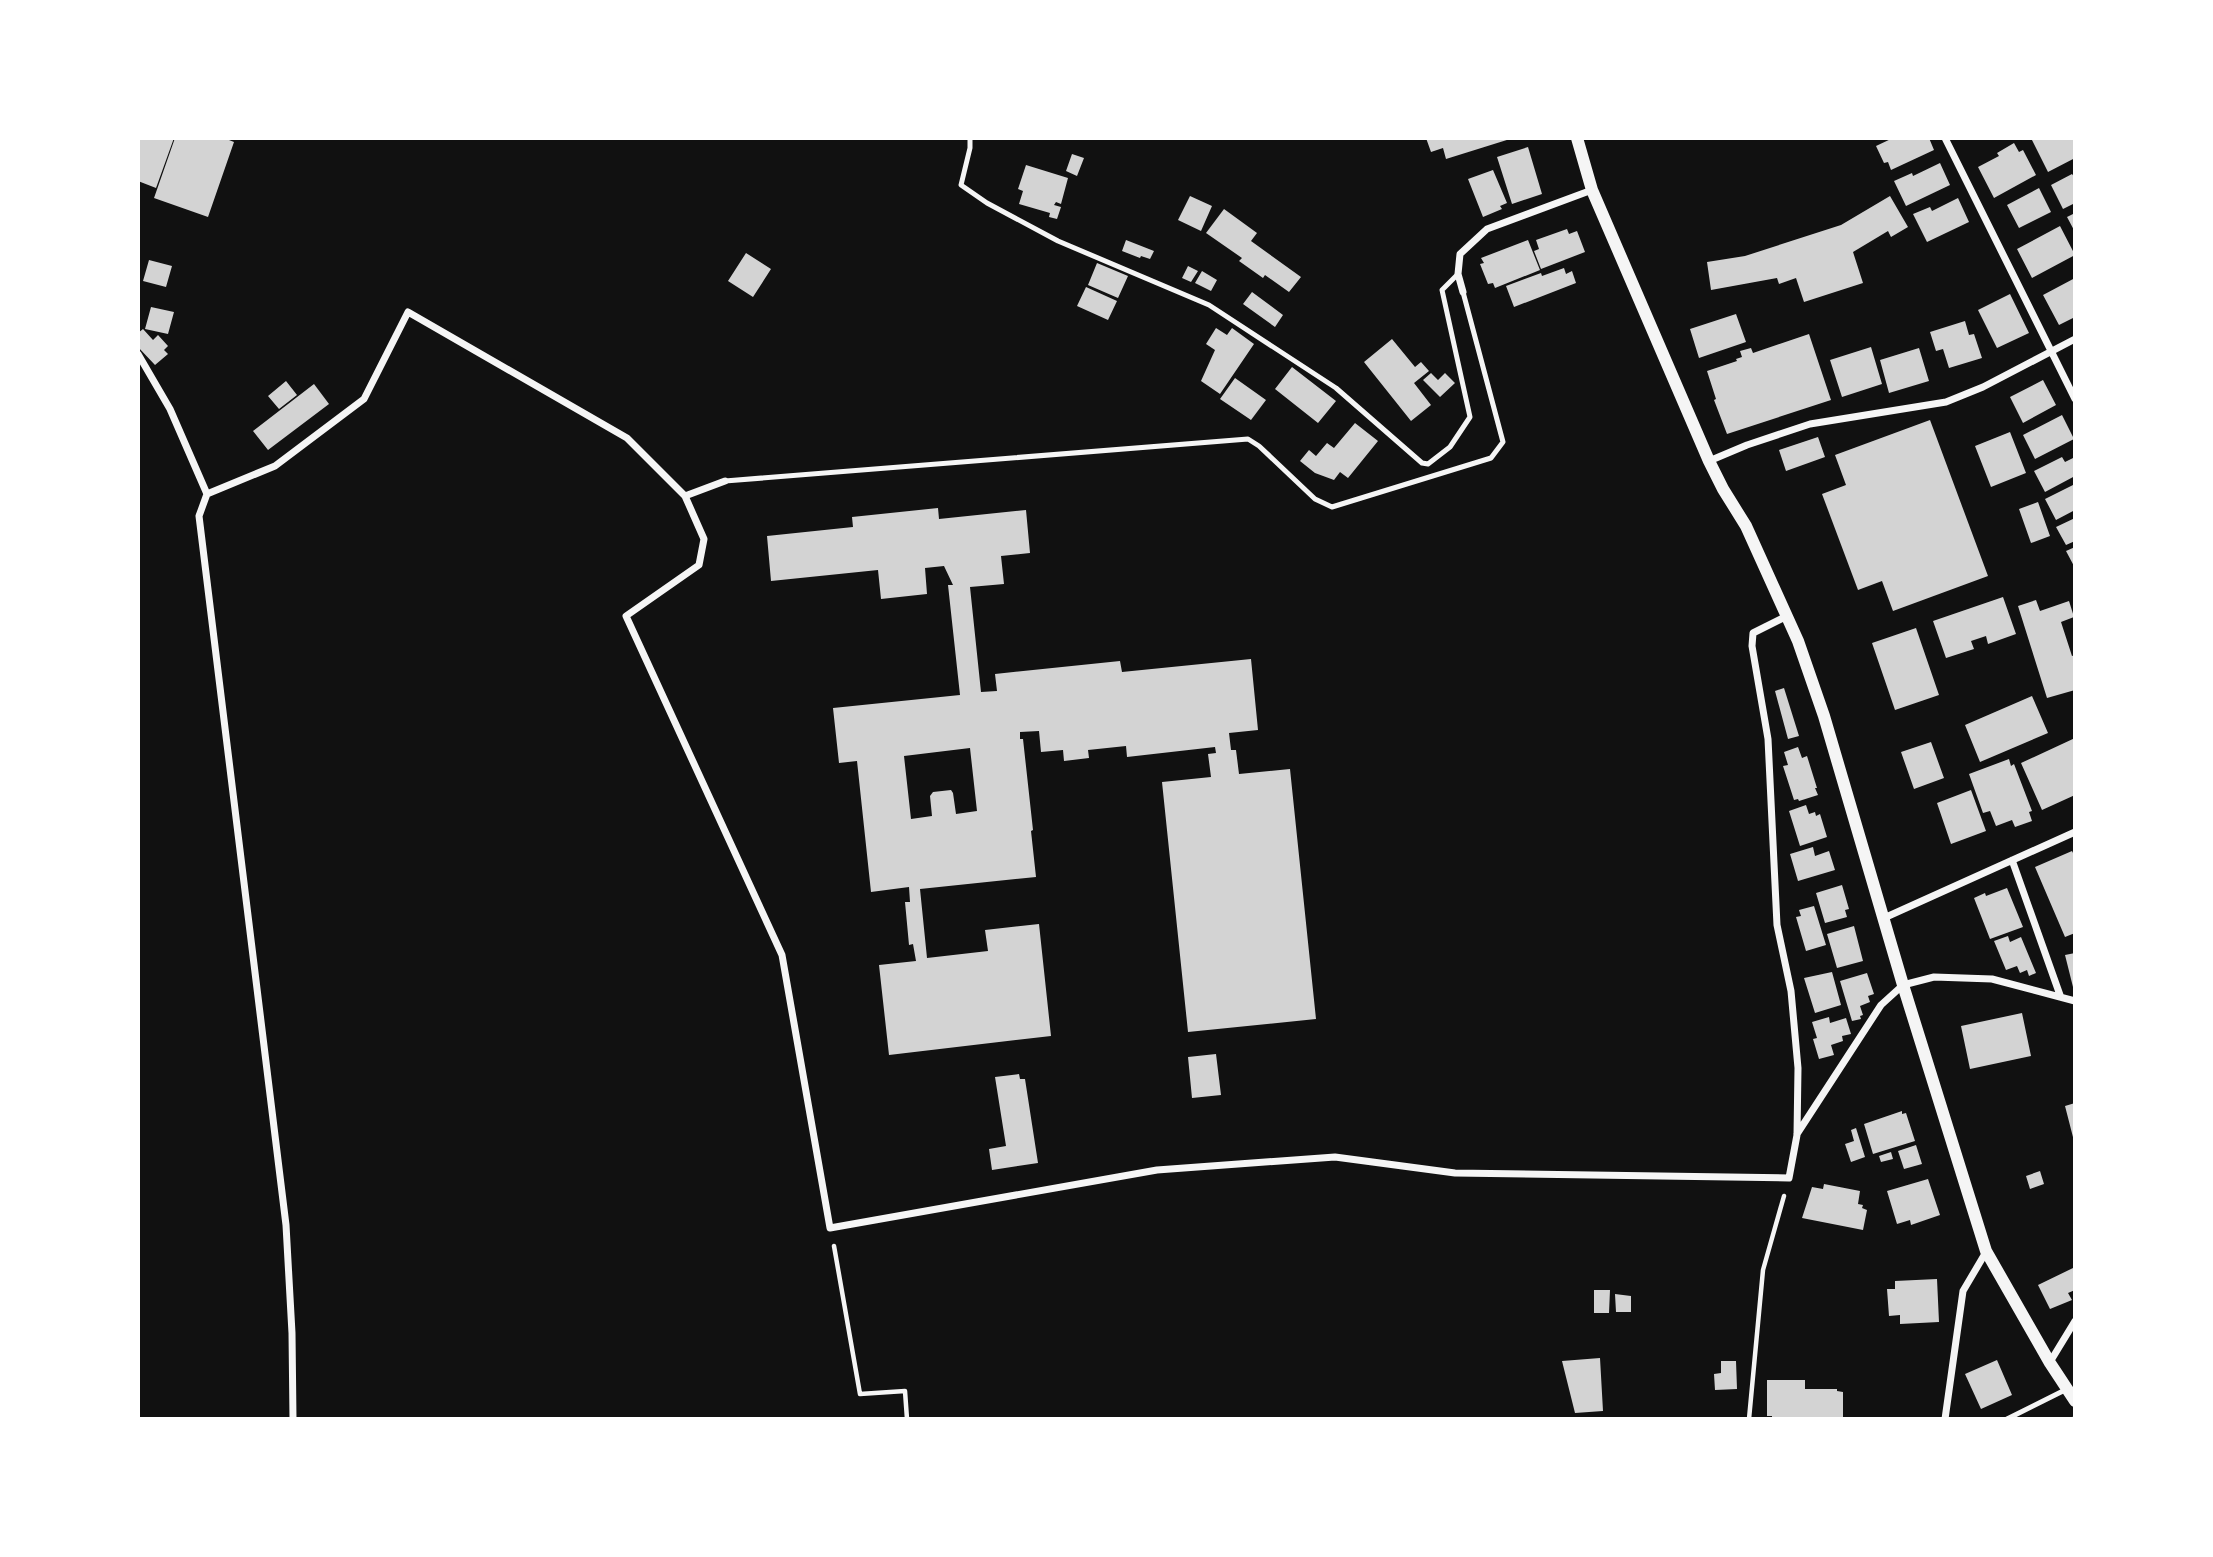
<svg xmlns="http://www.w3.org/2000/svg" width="2213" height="1557" font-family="'Source Sans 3',sans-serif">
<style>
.building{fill:#d3d3d3;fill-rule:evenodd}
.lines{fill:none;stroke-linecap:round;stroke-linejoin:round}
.path{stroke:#f5f5f5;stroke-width:4.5}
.service{stroke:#f5f5f5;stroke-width:5}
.minor{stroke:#f5f5f5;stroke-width:7}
.tertiary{stroke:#f5f5f5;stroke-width:12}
</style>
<rect width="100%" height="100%" fill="#111"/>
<!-- building -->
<path class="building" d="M138 138H174L156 188 138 181Z
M175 138H224L234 142 208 217 154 198Z
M1426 138H1510V139L1446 159 1443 148 1431 152Z
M1893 138H1929L1934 150 1891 170 1888 162 1884 163 1876 146Z
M2031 138H2075V158L2048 172Z
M2014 143 2019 152 2023 150 2036 175 1994 198 1978 167 1999 156 1997 153Z
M1528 147 1542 194 1512 204 1497 157Z
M1072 154 1084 158 1077 176 1066 171Z
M1940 163 1950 185 1906 206 1894 181 1912 173 1913 176Z
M1026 165 1068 178 1061 204 1056 202 1054 205 1061 207 1057 219 1049 217 1050 213 1019 204 1023 191 1018 189Z
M1493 170 1507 203 1500 206 1502 209 1483 217 1468 179Z
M2072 174 2075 178V203L2063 209 2051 185Z
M2039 188 2051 212 2019 228 2007 205Z
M1190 196 1212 206 1201 231 1178 220Z
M1890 196 1908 227 1891 237 1888 231 1853 252 1863 283 1804 302 1796 278 1779 284 1777 278 1711 290 1707 262 1745 256 1841 225Z
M1958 198 1969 222 1927 242 1913 214 1930 207 1932 211Z
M1224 209 1257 233 1251 241 1301 277 1289 292 1265 275 1263 278 1239 261 1242 258 1206 233Z
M2075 213V232L2067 217Z
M2060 226 2075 255 2032 278 2017 249Z
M1567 229 1569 234 1577 231 1585 252 1541 269 1534 251 1539 249 1536 240Z
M1126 240 1154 251 1150 259 1141 256 1140 258 1122 251Z
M1528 240 1540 270 1495 288 1493 283 1488 284 1480 264 1484 263 1481 258Z
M746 253 771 269 753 297 728 281Z
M149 260 172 266 166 287 143 281Z
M1097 263 1128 276 1118 298 1088 285Z
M1188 266 1198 271 1191 282 1182 278Z
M1564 268 1566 274 1572 271 1576 283 1514 307 1506 286 1541 273 1542 276Z
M1202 271 1217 280 1211 291 1195 283Z
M2075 278V317L2059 325 2043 295Z
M1086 287 1117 301 1108 320 1077 306Z
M1252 292 1283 315 1275 327 1243 304Z
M2010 294 2029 333 1997 348 1978 310Z
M151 307 174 312 168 334 145 329Z
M1736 314 1746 342 1699 358 1690 329Z
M1965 321 1969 335 1974 334 1982 358 1949 368 1943 349 1936 351 1930 332Z
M1216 328 1227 335 1232 328 1254 344 1220 394 1201 381 1215 350 1206 344Z
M143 329 153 340 158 335 168 346 164 350 168 354 155 365 138 347V333Z
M1809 334 1831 400 1727 434 1714 400 1716 399 1707 371 1737 361 1736 359 1742 357 1740 351 1751 348 1753 353Z
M1392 339 1415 367 1421 362 1429 371 1414 383 1431 405 1411 421 1364 362Z
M1871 347 1882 384 1842 397 1830 360Z
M1919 348 1929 381 1889 393 1880 360Z
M1292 367 1336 401 1318 423 1275 389Z
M1431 373 1438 380 1445 373 1455 383 1440 397 1423 380Z
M1235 378 1266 400 1251 420 1220 399Z
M2043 380 2056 405 2023 423 2010 397Z
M286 381 297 395 279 409 268 396Z
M314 384 329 404 268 450 253 431Z
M2062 415 2074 439 2035 459 2023 435Z
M1930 420 1988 576 1893 611 1882 581 1858 590 1822 494 1846 485 1835 455Z
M1355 423 1378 441 1348 478 1340 472 1334 480 1315 473 1300 461 1309 450 1316 456 1327 443 1334 448Z
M2010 432 2026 473 1991 487 1975 446Z
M1818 437 1825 457 1786 471 1779 450Z
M2062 457 2065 462 2075 457V476L2045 492 2034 471Z
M2075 484V510L2056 520 2045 499Z
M2038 502 2050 536 2031 543 2019 509Z
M938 508 939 519 1026 510 1030 553 1001 556 1004 584 970 587 981 692 997 691 995 674 1120 661 1122 672 1251 659 1258 730 1229 733 1231 750H1236L1239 774 1290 769 1316 1019 1188 1032 1162 782 1211 777 1208 754 1216 753 1215 747 1127 757 1126 746 1088 750 1089 758 1064 761 1063 750 1041 752 1039 731 1020 732V739H1023L1033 830 1031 831 1036 877 920 889 927 958 988 951 985 930 1039 924 1051 1036 889 1055 879 965 916 961 913 944 909 945 905 902H910L909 887 871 892 857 761 839 763 833 708 960 695 948 585H953L944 566 925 568 927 594 881 599 878 570 771 581 767 536 853 527 852 517ZM970 748 977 811 956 814 953 793 951 790 933 792 930 796 932 816 911 819 904 756Z
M2075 518V541L2066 545 2056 527Z
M2075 547V568L2066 551Z
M2003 597 2016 634 1988 644 1986 636 1971 641 1974 649 1946 658 1933 621Z
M2036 600 2040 611 2069 601 2074 617 2061 622 2072 656 2075 655V690L2047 698 2018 606Z
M1916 628 1939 695 1895 710 1872 643Z
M1784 688 1799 736 1788 739 1775 691Z
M2032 696 2048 733 1980 762 1965 725Z
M2075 738V795L2042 810 2021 763Z
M1931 742 1944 778 1914 789 1901 752Z
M1798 747 1802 758 1807 756 1817 788H1815L1818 795 1799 801 1798 799 1794 800 1783 766 1788 765 1784 752Z
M2009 759 2011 766 2014 764 2032 811 2029 812 2032 821 2015 827 2012 820 1996 826 1990 811 1983 813 1969 774Z
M1971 790 1986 831 1951 844 1937 803Z
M1806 805 1809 814 1815 812 1816 816 1820 814 1827 837 1800 846 1789 811Z
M1813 847 1815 856 1829 851 1835 870 1798 881 1790 854Z
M2072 851 2075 857V933L2065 937 2035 867Z
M1842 885 1849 909 1845 910 1847 917 1825 923 1816 893Z
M2007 888 2023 927 1990 939 1974 898 1985 893 1986 896Z
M1814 906 1826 945 1806 951 1796 917 1801 916 1799 910Z
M1854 926 1863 961 1837 968 1827 934Z
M2008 936 2010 942 2021 937 2036 973 2029 976 2027 970 2020 973 2017 966 2006 970 1994 941Z
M2075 953V991H2074L2065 955Z
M1832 972 1841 1005 1815 1013 1804 978Z
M1867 973 1874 994 1868 996 1870 1002 1860 1006 1863 1015 1860 1016 1861 1019 1852 1021 1840 981Z
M2022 1013 2031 1056 1970 1069 1961 1026Z
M1829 1017 1830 1023 1846 1018 1851 1034 1842 1036 1843 1041 1831 1045 1834 1055 1819 1059 1813 1039 1817 1038 1812 1022Z
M1216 1054 1221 1095 1192 1098 1188 1057Z
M1019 1074 1020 1079H1025L1038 1163 992 1170 989 1149 1006 1146 995 1077Z
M2075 1103V1141H2074L2065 1106Z
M1902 1111V1114L1906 1113 1915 1141 1873 1154 1864 1124Z
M1856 1128 1865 1157 1851 1162 1845 1144 1854 1141 1851 1130Z
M1916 1145 1922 1164 1904 1169 1898 1151Z
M1891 1152 1893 1159 1881 1162 1879 1156Z
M2040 1171 2044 1184 2030 1189 2026 1176Z
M1928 1179 1940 1215 1911 1225 1910 1220 1897 1224 1887 1191Z
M1824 1184 1860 1191 1858 1204 1863 1205 1862 1208 1867 1210 1863 1230 1802 1218 1812 1187 1823 1189Z
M2073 1268 2075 1273V1290L2068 1293 2072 1300 2050 1309 2038 1285Z
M1937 1279 1939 1322 1900 1324V1315L1889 1316 1887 1289H1895V1281Z
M1594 1290H1610L1609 1313H1594Z
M1615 1294 1631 1296V1312H1616Z
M1600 1358 1603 1411 1575 1413 1562 1361Z
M1997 1360 2012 1395 1981 1409 1965 1374Z
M1721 1361H1736L1737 1389 1715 1390 1714 1374 1721 1373Z
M1767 1380H1805V1389H1837V1391L1843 1392V1419H1772V1416H1767Z"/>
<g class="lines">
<!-- path -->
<path class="path" d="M834 1246 860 1394 905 1391 907 1419
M1749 1419 1763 1270 1784 1196"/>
<!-- service -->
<path class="service" d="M970 138V148L961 185 987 203 1058 241 1209 305 1336 388 1422 463 1428 464 1450 447 1470 417 1442 290 1458 274
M725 481 1248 439 1259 446 1315 499 1332 507 1491 458 1503 442 1463 292
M2007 1419 2067 1389
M2074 1419 2075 1418"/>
<!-- minor -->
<path class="minor" d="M1945 138 2075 399
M1463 292 1458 274 1460 254 1487 229 1592 190
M138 354 170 409 207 494 275 466 364 399 408 312 627 438 685 496 704 539 699 565 626 616 782 955 830 1228 1157 1170 1335 1157 1455 1173 1789 1178 1797 1135 1798 1068 1791 991 1777 925 1768 739 1752 646 1753 633 1787 616
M1709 461 1747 445 1810 424 1946 402 1983 387 2075 339
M207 494 199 516 286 1225 292 1333 293 1419
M685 496 725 481
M2012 860 2060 995
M1884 918 2075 832
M1797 1134 1881 1005 1903 985 1934 977 1992 979 2075 1001
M2050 1362 2075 1321
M1945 1419 1963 1291 1986 1252"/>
<!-- tertiary -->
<path class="tertiary" d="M1577 138 1592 190 1709 461 1723 489 1746 526 1798 641 1824 716 1903 985 1986 1251 2050 1363 2075 1401"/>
</g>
<!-- border -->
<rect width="2213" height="1557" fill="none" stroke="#ffffff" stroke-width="280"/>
</svg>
